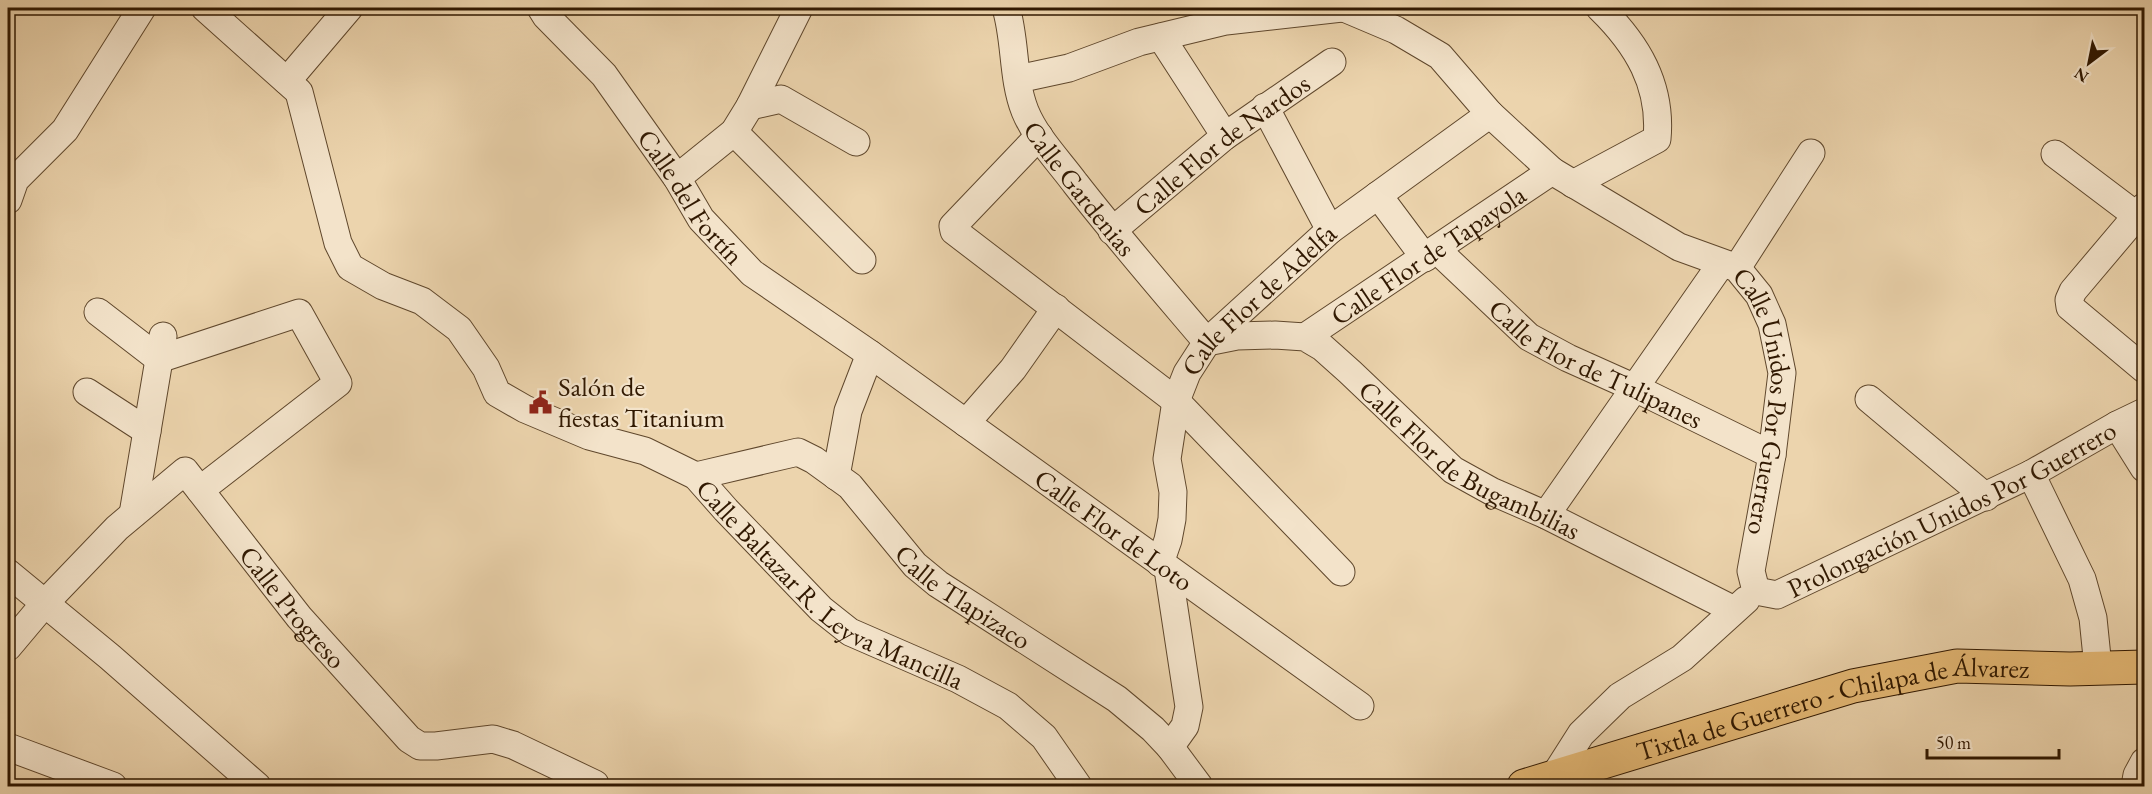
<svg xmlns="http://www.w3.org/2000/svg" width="2152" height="794" font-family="'EB Garamond',serif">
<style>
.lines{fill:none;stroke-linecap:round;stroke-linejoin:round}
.minor-casing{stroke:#5f472c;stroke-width:29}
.major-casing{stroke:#301801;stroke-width:35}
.minor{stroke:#f3e3ca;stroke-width:27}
.major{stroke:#e6ba76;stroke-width:33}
.labels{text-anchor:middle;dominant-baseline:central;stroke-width:4.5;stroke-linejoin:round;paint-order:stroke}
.street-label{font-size:27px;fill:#301801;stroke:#f3e3ca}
.poi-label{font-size:27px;fill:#301801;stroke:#f3e3ca;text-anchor:start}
</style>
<rect width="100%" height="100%" fill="#ecd4ad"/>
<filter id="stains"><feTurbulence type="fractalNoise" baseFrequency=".00333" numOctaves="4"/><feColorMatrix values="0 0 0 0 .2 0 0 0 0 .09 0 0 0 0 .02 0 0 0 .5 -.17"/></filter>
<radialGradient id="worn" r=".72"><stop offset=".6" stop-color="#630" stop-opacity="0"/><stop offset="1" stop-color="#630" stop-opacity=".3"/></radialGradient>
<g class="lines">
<defs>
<g id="minor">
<path id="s1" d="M205 8 299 92 338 243 350 267 383 286 422 301 459 329 486 368 497 393 525 409 589 436 645 451 696 476 726 510 821 609 850 632 958 679 1008 706 1044 737 1078 786"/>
<path id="s2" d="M541 8 546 16 604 75 677 178 701 219 752 273 870 354 1360 706"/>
<path id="s3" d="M1006 8C1016 41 1012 78 1025 111 1036 138 1058 160 1075 183 1117 237 1162 289 1207 342L1237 336 1275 335 1305 337 1322 347 1350 372 1453 470 1491 491 1546 515 1734 610"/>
<path id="s4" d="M1344 8 1396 30 1440 56 1490 114 1552 171 1679 247 1737 268 1759 295 1772 324 1782 373 1772 455 1751 571 1756 591"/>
<path d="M1161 37 1225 136"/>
<path d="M1018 79 1069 68 1139 42 1226 21 1342 8"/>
<path d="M287 81 349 8"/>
<path d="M750 106 781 99 856 142"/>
<path d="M1265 107 1330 230"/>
<path d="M734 132 862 260"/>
<path d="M1039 136 953 226 954 231 1176 401 1341 572"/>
<path d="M2055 154 2137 216"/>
<path d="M677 178 734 132 750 106 799 8"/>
<path d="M1573 184 1657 139C1662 85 1637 44 1600 8"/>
<path d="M1378 195 1425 258"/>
<path d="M8 200 15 180 65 130 142 8"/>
<path d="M2144 207 2073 291 2069 300 2070 307 2144 369"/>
<path id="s5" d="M1112 231 1225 136 1332 62"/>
<path id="s6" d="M1437 250 1529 337 1568 358 1635 388 1772 455"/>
<path d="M1737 268 1811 153"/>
<path d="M98 312 159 359 299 313 338 383 200 490"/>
<path id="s7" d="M1305 337 1552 171"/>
<path d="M87 392 147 431"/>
<path d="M1869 399 1986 497"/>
<path d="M966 423 1013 369 1056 308"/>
<path d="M2117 425 2144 468"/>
<path d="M2031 474 2082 579 2093 618 2098 667"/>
<path id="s8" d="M696 476 798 452 814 460 850 486 915 565 938 584 1117 699 1153 729 1170 747 1199 786"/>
<path d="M836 476 848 411 870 354"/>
<path d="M133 514 163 336"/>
<path d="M1546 515 1721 264"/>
<path id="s9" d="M1160 563 1168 540 1172 519 1173 492 1167 459 1176 401 1187 373 1207 342 1330 230 1490 114"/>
<path d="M1168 569 1189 707 1185 726 1170 747"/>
<path d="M8 573 110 657 257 786"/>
<path id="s10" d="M1756 591 1777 595 2031 474 2117 425 2144 412"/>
<path id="s11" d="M8 647 45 603 117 528 185 471 299 617 409 739 420 746H436L493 739 513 745 595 784"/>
<path d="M8 747 113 786"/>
<path d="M1553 778 1581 734 1620 696 1682 658 1746 600"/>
<path d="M2135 786 2137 775 2144 762"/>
</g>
<g id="major">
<path id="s12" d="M1524 786 1853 686 1957 666 2070 669 2144 667"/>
</g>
</defs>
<!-- minor casing -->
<use href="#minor" class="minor-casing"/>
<!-- major casing -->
<use href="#major" class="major-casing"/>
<!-- minor -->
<use href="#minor" class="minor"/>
<!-- major -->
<use href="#major" class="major"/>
</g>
<!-- icons -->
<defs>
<symbol id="civic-bare" viewBox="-9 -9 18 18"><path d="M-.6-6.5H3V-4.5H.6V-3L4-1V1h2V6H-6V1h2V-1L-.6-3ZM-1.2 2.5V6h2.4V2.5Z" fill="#8f2418" stroke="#f3e3ca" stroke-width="2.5" paint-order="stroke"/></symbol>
</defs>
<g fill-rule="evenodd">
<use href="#civic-bare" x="524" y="386" width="33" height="33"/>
</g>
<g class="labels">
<!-- street labels -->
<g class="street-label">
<text stroke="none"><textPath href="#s5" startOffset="140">Calle Flor de Nardos</textPath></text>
<text stroke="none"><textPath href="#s3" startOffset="200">Calle Gardenias</textPath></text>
<text stroke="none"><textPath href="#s2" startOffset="242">Calle del Fortín</textPath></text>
<text stroke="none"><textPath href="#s7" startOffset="148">Calle Flor de Tapayola</textPath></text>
<text stroke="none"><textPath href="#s9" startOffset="298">Calle Flor de Adelfa</textPath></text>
<text stroke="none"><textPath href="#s6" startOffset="198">Calle Flor de Tulipanes</textPath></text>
<text stroke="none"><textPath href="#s4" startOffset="620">Calle Unidos Por Guerrero</textPath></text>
<text stroke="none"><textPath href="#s3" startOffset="706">Calle Flor de Bugambilias</textPath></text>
<text stroke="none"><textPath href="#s10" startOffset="216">Prolongación Unidos Por Guerrero</textPath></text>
<text stroke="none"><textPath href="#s2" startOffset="784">Calle Flor de Loto</textPath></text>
<text stroke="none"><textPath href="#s1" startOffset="902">Calle Baltazar R. Leyva Mancilla</textPath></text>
<text stroke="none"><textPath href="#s8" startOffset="327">Calle Tlapizaco</textPath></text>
<text stroke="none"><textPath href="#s11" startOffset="424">Calle Progreso</textPath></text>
<text stroke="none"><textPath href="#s12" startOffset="320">Tixtla de Guerrero - Chilapa de Álvarez</textPath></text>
</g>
<!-- poi labels -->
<g class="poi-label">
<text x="558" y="386">Salón de<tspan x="558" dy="31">fiestas Titanium</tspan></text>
</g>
</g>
<!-- margin -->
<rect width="2152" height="794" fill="none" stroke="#ecd4ad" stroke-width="30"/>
<rect x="9" y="9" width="2134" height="776" fill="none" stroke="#301801" stroke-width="3"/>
<rect x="15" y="15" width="2122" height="764" fill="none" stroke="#301801" stroke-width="1.5"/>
<!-- north arrow -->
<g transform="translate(2089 63) rotate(212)" stroke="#f3e3ca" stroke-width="4.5" paint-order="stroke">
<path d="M0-4.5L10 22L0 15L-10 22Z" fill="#301801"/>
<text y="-9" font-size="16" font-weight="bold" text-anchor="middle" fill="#301801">N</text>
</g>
<!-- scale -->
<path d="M1927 749v9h132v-9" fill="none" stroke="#301801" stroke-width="3"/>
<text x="1936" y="749" font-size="18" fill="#301801" stroke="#f3e3ca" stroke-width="4.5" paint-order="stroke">50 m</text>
<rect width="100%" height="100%" filter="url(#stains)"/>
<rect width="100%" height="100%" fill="url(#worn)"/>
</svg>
